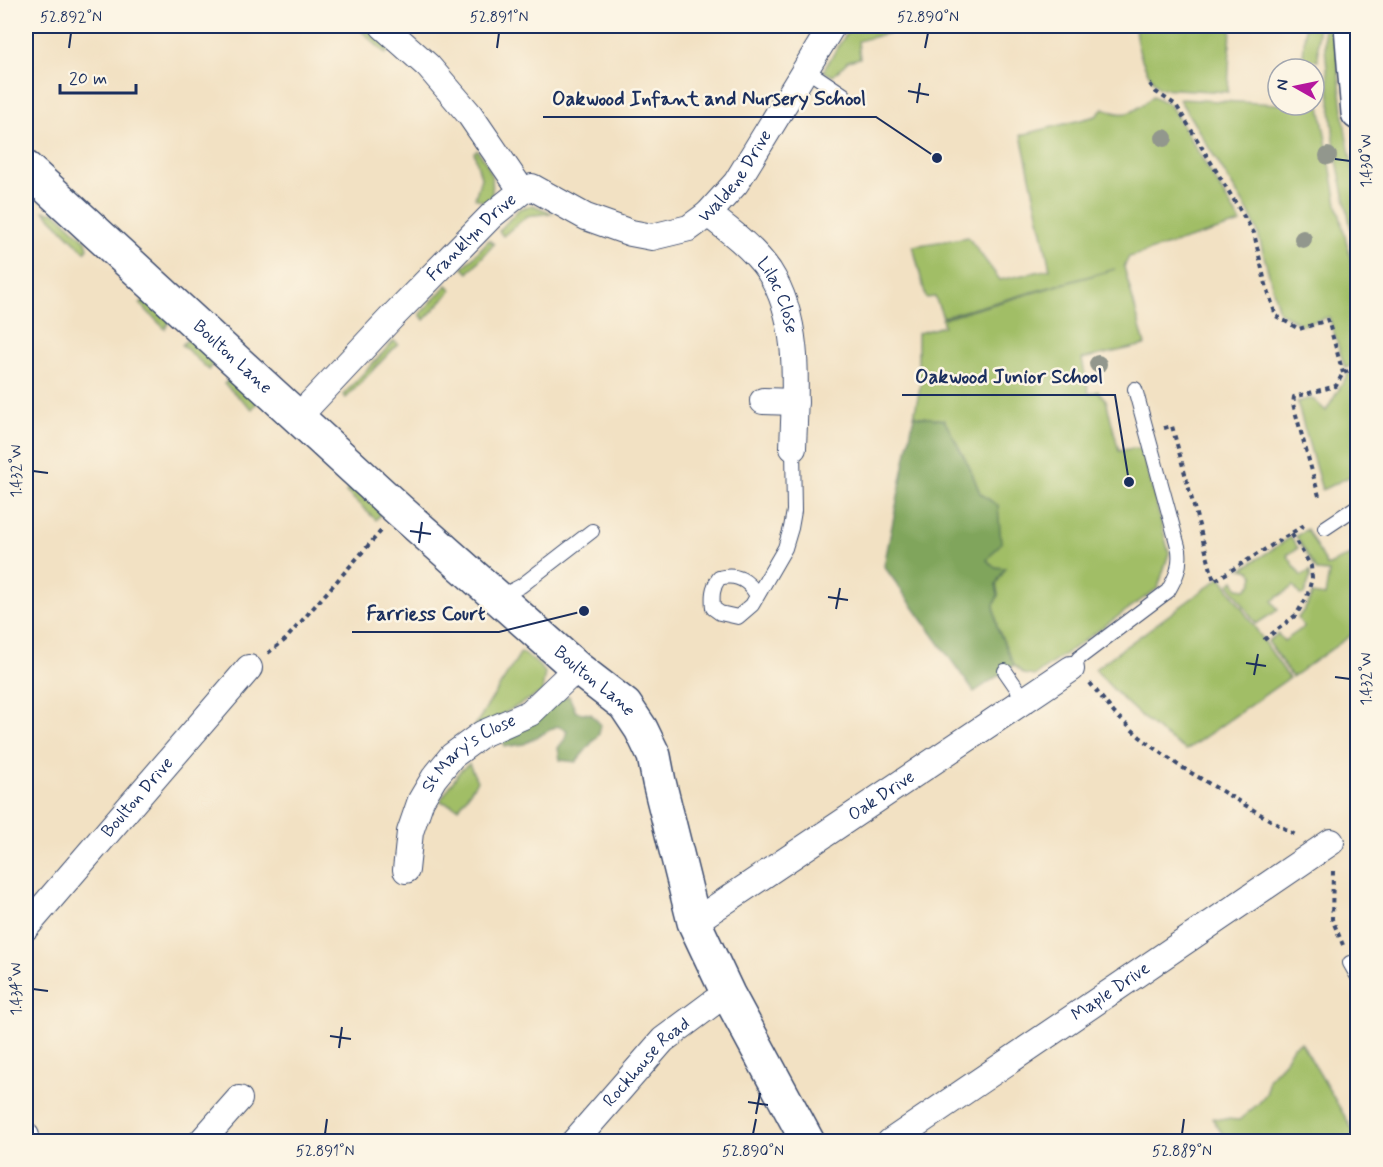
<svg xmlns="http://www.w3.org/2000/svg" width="1383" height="1167" font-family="Mynerve,sans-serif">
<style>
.green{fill:#a1be66;stroke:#5e7662;stroke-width:1.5}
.forest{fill:#80a55b;stroke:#4e6a5c;stroke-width:1.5}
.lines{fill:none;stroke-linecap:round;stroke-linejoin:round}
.lane-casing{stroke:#3b4a6d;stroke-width:16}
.street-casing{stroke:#3b4a6d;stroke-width:28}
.secondary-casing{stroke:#3b4a6d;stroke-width:36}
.path{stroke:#3b4a6d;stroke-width:4;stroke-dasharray:4.5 4.5;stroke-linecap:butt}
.lane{stroke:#fff;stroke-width:14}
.street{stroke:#fff;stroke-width:26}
.secondary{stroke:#fff;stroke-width:33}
.tree{fill:#92978d}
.ticks{fill:none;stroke:#1b2f5e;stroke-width:2}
.labels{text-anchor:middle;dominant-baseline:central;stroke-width:5;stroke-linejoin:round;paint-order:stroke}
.street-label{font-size:18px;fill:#1b2f5e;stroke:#fcf5e5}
.leader{fill:none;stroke:#1b2f5e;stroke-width:2}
.callout-dot{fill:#1b2f5e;stroke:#fcf5e5;stroke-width:2}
.callout-label{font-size:20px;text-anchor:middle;font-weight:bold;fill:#1b2f5e;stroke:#fcf5e5;stroke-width:5;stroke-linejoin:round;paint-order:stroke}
.neatline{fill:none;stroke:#1b2f5e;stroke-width:2}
.ticks-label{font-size:15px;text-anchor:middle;fill:#1b2f5e}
</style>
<rect width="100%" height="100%" fill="#fcf5e5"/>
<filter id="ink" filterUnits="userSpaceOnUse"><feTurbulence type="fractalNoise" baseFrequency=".0167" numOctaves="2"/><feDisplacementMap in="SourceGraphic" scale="12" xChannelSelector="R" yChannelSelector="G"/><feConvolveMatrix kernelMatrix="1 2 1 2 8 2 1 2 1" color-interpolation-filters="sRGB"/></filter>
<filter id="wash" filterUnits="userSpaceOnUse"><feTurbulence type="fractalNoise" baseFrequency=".008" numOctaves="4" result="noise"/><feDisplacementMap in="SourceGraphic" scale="24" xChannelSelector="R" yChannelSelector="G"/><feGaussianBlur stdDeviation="1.35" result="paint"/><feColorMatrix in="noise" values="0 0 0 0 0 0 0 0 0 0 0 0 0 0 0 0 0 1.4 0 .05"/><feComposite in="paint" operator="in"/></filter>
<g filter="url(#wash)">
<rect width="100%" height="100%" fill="#f2e1c3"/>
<!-- green -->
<path class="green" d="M356 26H364L390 50 386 54Z
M851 26H916L858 41 860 58 848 61 833 76 823 71Z
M1135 26H1231L1228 92 1159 88C1144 71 1136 48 1135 26Z
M1305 26H1318V61L1303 59Z
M1323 26H1336L1338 68 1346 135 1357 188V258L1335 151Z
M1153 96 1170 105 1241 223 1129 257 1124 267 1145 345 1082 359 1089 394 1098 391 1106 400 1119 451 1133 448 1142 450 1169 553 1158 588 1034 676 1024 674 1014 665 997 627 994 605 998 595 996 584 1005 569 994 567 987 560 998 506 980 493 969 466 944 420 914 416 922 378 918 377V333L944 326 942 319 1115 269 943 317 935 297 926 298 913 246 968 237 1000 280 1050 269 1021 135 1096 116 1104 108C1125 120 1136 111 1153 96Z
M1179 99 1320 106 1337 204 1357 284V364L1345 368 1329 317 1302 325 1279 312 1257 230 1248 211Z
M477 150C491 167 497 182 489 204L475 198 481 178 474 152Z
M533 205 552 213 527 216 503 236 499 231 519 209Z
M44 211 56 213 86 241 88 248 85 252Z
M489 240 494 244 468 273 463 268Z
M447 285 452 290 424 320 420 314Z
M148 299 170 320 165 329 140 304Z
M190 337 215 359 209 370 182 345Z
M394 341 398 344 346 398 343 395Z
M1357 372V473L1322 490 1297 402 1312 398 1326 411 1348 374Z
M232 376 259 400 252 409 224 384Z
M352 485 382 512 376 520 346 492Z
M1307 529 1327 566 1351 555 1357 567V631L1292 677 1268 641 1278 634 1284 641 1304 627 1298 618 1310 601 1312 594 1325 596 1329 572 1317 571 1296 536Z
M1291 537 1298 548 1287 555 1301 576 1310 571V578L1304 595H1300L1294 586 1272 601 1278 610 1256 624 1229 584 1234 580 1238 588 1246 589 1252 583 1254 576 1250 571 1242 569Z
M1221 577 1289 678 1186 750C1150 727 1122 701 1095 669Z
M521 652 534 661 545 672 542 692 471 732Z
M469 764 477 781 459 808 440 801 460 771Z
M1301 1042 1354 1132 1348 1141H1227L1212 1118 1239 1120 1259 1103 1267 1092 1268 1079 1284 1062 1293 1046Z"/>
<!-- forest -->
<path class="forest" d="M914 416 944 420 969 466 980 493 998 506 1001 543 987 560 994 567 1005 568 996 584 998 595 994 605 997 627 1014 665 974 692 884 566Z
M569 696 576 712 591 714 601 725 599 734 576 762 560 760 558 748 565 739 567 730 557 726 524 744 504 747 503 735 552 701Z"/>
</g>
<g filter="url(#ink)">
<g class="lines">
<defs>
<path id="lane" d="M805 69 844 95
M1325 528 1358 506
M757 596C749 580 736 573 719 578 712 588 712 596 713 608L720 613 738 617 752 605 785 548 791 528 794 511 793 448
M498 598 521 586 592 531
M1071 669 1079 658 1168 591C1176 577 1181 567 1179 550L1135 389
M1005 671 1025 700
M1350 963 1358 977"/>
<g id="street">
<path id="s1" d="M522 191 532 187 586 217 631 233 652 237 689 228 708 214 736 183 832 26"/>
<path id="s2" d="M708 214C729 230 754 249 769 271 802 322 795 391 793 448"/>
<path d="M763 401 795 402"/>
<path id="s3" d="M298 417 390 319 492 215 522 191 470 115 428 66 383 26"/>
<path id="s4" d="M406 870 410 832 421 800 434 778 452 756 482 734 530 713 577 668"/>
<path id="s5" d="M694 922 1071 669"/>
<path id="s6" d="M26 927 249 668"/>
<path d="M26 1136 27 1142"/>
<path d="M201 1142 239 1099"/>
<path id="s7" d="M574 1142 663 1040 714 1002 728 994"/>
<path id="s8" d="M890 1142 1331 842"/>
</g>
<g id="secondary">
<path d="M1351 26 1358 113"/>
<path id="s9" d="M26 168 399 510 577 668 625 705 641 729 654 756 659 782 694 922 728 994 808 1142"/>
</g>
</defs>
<!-- lane casing -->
<use href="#lane" class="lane-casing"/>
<!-- street casing -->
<use href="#street" class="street-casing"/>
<!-- secondary casing -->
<use href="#secondary" class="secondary-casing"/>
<!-- path -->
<path class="path" d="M1150 84 1156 92 1176 105 1254 233 1264 278 1276 316 1299 329 1328 320 1343 373
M1164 428 1172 426 1214 581 1306 524
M1319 496 1293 404 1294 397 1336 386 1343 373 1358 368
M1264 640 1296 615 1307 597 1312 578 1311 566 1291 533
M268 653 285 640 381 531
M1090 683 1114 713 1140 737 1178 765 1297 836
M1333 871 1332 919 1343 945
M1355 1142 1358 1137"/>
<!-- lane -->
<use href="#lane" class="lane"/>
<!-- street -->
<use href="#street" class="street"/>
<!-- secondary -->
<use href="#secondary" class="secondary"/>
</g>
<!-- trees -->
<g class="tree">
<circle cx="1164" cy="138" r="9"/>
<circle cx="1328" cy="156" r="9"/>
<circle cx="1303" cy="239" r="9"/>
<circle cx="1098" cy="364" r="9"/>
</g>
</g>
<!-- ticks -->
<path class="ticks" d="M69 48 71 33M497 48 499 33M925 48 928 33M908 91 929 95M917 103 920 83M1335 159 1350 161M33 471 48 473M410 531 431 534M419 543 422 522M828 597 848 600M836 609 840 588M1246 663 1266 666M1254 675 1258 654M1335 677 1350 679M33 989 48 991M330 1036 351 1039M339 1048 342 1027M748 1102 768 1105M756 1114 760 1093M325 1134 327 1119M753 1134 756 1119M1182 1134 1184 1119"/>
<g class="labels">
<!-- street labels -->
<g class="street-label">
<text stroke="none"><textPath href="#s1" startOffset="250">Waldene Drive</textPath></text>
<text stroke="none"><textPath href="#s3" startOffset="250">Franklyn Drive</textPath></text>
<text stroke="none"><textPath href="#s2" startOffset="110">Lilac Close</textPath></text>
<text stroke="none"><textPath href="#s9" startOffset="280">Boulton Lane</textPath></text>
<text stroke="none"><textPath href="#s9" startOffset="766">Boulton Lane</textPath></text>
<text stroke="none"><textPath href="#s4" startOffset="141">St Mary's Close</textPath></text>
<text stroke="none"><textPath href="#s5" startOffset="226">Oak Drive</textPath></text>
<text stroke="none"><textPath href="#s6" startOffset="171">Boulton Drive</textPath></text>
<text stroke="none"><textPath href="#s8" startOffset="267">Maple Drive</textPath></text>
<text stroke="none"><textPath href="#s7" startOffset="108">Rockhouse Road</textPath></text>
</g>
</g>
<!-- callouts -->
<path class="leader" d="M937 158L876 117H543M1129 482L1115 395H902M584 611L499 632H352"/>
<g class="callout-dot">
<circle cx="937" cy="158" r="6"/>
<circle cx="1129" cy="482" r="6"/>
<circle cx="584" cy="611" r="6"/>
</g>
<g class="callout-label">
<text x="709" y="105">Oakwood Infant and Nursery School</text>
<text x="1009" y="383">Oakwood Junior School</text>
<text x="426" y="620">Farriess Court</text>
</g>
<!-- margin -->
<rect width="1383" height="1167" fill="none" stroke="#fcf5e5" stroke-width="66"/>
<!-- north arrow -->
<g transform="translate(1296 87) rotate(279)"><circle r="28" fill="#fcf5e5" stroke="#a2a6af" stroke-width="1.5"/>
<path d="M0-4.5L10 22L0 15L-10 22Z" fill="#b5179e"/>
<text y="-9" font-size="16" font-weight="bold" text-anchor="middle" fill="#1b2f5e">N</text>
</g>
<!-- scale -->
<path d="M60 84v9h76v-9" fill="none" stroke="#1b2f5e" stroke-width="3"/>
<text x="69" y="84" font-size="18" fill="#1b2f5e" stroke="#fcf5e5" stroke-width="4.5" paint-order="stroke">20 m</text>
<rect x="33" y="33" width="1317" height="1101" class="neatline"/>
<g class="ticks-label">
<text x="71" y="22">52.892°N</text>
<text x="499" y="22">52.891°N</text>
<text x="928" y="22">52.890°N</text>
<text transform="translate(1366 161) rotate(-90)" y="5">1.430°W</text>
<text transform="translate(16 471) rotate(-90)" y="5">1.432°W</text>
<text transform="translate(1366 679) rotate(-90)" y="5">1.432°W</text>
<text transform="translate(16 989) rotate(-90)" y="5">1.434°W</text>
<text x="325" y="1156">52.891°N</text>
<text x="753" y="1156">52.890°N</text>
<text x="1182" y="1156">52.889°N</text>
</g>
</svg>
